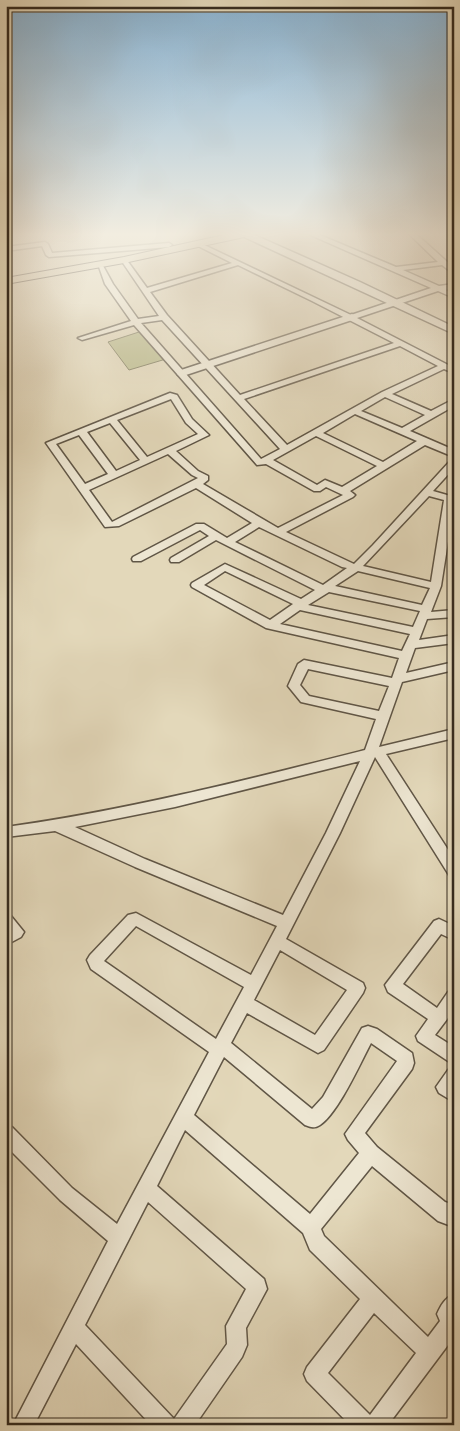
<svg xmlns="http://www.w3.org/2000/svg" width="460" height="1431" font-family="'IM FELL Great Primer',serif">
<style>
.green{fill:#bbbc8b;stroke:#787455}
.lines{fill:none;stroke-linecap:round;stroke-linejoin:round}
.minor-casing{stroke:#605646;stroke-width:3}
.tertiary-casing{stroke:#605646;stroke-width:3}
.primary-casing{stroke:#352b1f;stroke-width:2}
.minor{fill:#ede6d2;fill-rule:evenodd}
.tertiary{fill:#ede6d2;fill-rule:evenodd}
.primary{fill:#e3d8ba;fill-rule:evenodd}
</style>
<rect width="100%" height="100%" fill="#e3d8ba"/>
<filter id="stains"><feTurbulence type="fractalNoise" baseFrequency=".004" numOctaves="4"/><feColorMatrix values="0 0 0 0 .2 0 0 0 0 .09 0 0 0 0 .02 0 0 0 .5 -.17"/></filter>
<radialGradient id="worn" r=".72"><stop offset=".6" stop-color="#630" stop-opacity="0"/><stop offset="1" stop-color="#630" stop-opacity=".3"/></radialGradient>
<!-- green -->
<path class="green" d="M142 331 166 359 129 370 108 342Z"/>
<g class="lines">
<defs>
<path id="minor" d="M306 233H315L396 267 438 262 408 233H415L454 268V274L442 265 403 270 439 286 454 284V288L446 290 454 293V298L438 291 357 318 454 368V373L444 369 392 394 431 411 454 399V406L410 431 454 450V457L425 445 350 491 355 495 353 497 286 532 354 564 373 545 451 460 454 459V468L433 491 454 497V503L441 586 431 612 454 610V617L427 619 419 640 454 635V643L415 648 406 673 454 662V670L402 682 379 747 454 729V738L386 754 454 859V877L449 875 375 757 340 833 286 939 363 983 365 988 363 993 324 1050 318 1053 247 1013 231 1043 312 1109 323 1097 362 1028 368 1026 377 1029 412 1053 414 1063 412 1069 365 1133 377 1147 445 1202 454 1205V1227L438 1221 372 1166 321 1229 324 1236 428 1337 440 1321 437 1314C441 1305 445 1298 454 1294V1337L388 1425H350L307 1381 304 1374 307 1367 360 1299 310 1250 303 1233 185 1130 157 1186 264 1279 267 1289 246 1328 247 1345 242 1357 195 1425H151L76 1344 34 1425H13L108 1241 60 1200 6 1146V1124L12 1127 72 1188 117 1224 209 1052 91 969 87 960 90 955 128 915 136 913 251 975 277 926 135 867 55 831 6 837V827C128 810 246 780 365 750L376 719 301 702 288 686 298 664 304 660 392 678 399 658 266 628 192 587 191 585 192 583 225 564 301 599 315 590 216 540 179 562H171L170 560 171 558 209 536 200 530 141 561H133L132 559 133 557 196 524H204L227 538 252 523 196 488 119 526 105 527 46 443 170 393 177 395 192 419 209 435 176 451 198 471 208 476V480L203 484 278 528 343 495 326 487 320 491H314L266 464 257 465 134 325 82 340 78 338 131 321 105 284 98 264H102L113 284 138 319 159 316 121 260 126 259 147 288 232 263 196 245V243L198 242 351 315 431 288ZM238 265 312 301 394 343 240 395 167 315 150 292ZM162 320 280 449 261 459 141 323ZM400 346 438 366 382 392 287 445 244 399ZM385 397 425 415 402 428 361 411ZM171 399 186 423 198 434 147 457 117 420ZM355 414 417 441 383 462 323 433ZM110 423 140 460 116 471 87 432ZM79 435 108 474 85 484 56 444ZM316 436 377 466 342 487 325 480 317 485 273 460ZM168 454 192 475 198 478 112 522 89 490ZM429 496 444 500 431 582 363 566ZM259 527 342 567 347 568 323 585 235 542ZM225 571 293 604 270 620 204 585ZM358 571 430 588 422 605 335 586ZM329 592 420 611 413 627 308 605ZM300 610 410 634 402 651 280 624ZM308 669 389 686 379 711 309 696 300 685ZM360 761 326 833 283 915 145 859 75 827 175 807ZM136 926 244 987 216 1039 104 961ZM280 950 347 990 315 1035 254 1000ZM371 1043 397 1061 345 1134 348 1140 359 1153 310 1214 194 1115 224 1057 305 1125C310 1127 314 1129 320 1125 338 1113 360 1064 371 1043ZM148 1202 246 1289 226 1326 227 1344 174 1419 85 1325ZM374 1313 416 1353 370 1415 328 1373Z
M45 242 48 244 52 253 169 243 172 245 169 247 49 257 46 255 42 246 6 251V247Z
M6 914 11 916 24 932 21 937 6 945Z
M439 919 454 926V940L441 934 403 984 437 1008 448 992 454 990V1010L435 1035 454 1047V1065L418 1041 416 1036 428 1019 388 992 385 985 434 921Z
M454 1068V1102L439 1093 436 1087 448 1070Z"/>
<path id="tertiary" d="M242 233H250L360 282 454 327V334L242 236Z
M352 314 357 317 355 319 186 375H178L177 373 178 371Z"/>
<path id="primary" d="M233 233H254L249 236 124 263 6 284V278L124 257Z"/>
</defs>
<!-- minor casing -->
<use href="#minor" class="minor-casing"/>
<!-- tertiary casing -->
<use href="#tertiary" class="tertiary-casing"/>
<!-- primary casing -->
<use href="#primary" class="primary-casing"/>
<!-- minor -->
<use href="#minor" class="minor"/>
<!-- tertiary -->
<use href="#tertiary" class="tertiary"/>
<!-- primary -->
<use href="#primary" class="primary"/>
</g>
<!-- sky -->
<linearGradient id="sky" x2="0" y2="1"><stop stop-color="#89b5d6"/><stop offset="0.54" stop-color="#f2ede0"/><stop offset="1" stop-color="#f2ede0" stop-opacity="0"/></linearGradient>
<rect width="460" height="434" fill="url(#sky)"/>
<!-- margin -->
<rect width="460" height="1431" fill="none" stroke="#e3d8ba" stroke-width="25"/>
<rect x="8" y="8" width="445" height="1416" fill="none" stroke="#352b1f" stroke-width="2.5"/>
<rect x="12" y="12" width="435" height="1406" fill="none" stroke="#352b1f"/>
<rect width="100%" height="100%" filter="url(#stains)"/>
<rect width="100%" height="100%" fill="url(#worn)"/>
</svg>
